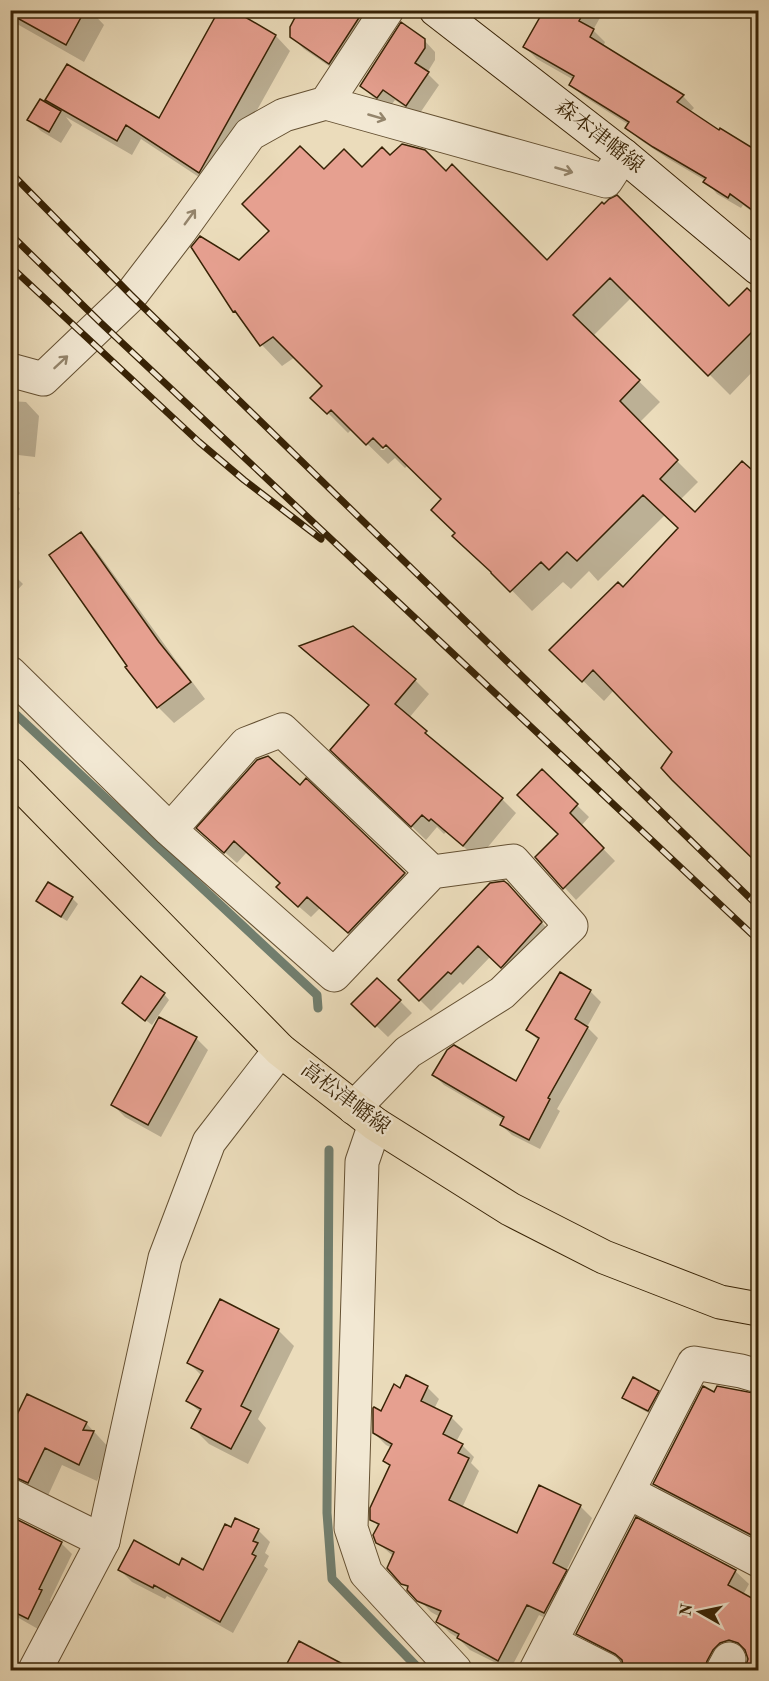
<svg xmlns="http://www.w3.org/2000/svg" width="769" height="1681" font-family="'Old Standard TT','Noto Serif JP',serif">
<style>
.shadow{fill:#0003;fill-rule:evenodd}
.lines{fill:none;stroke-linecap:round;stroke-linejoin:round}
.stream{stroke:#717e6e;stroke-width:9}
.building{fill:#e6a090;stroke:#372205;stroke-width:1.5}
.minor-casing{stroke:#645032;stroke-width:35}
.tertiary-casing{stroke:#645032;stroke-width:35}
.secondary-casing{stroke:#372205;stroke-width:35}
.primary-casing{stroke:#372205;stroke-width:35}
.minor{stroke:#f2e8d3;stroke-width:33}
.tertiary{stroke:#f2e8d3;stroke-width:33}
.secondary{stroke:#f2e8d3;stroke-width:33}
.primary{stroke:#ebdcbb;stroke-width:33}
.rail-casing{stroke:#372205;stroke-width:7}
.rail{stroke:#f2e8d3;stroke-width:4.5;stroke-dasharray:14;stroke-linecap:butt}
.oneway{stroke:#94856c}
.labels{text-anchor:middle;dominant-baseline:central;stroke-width:4.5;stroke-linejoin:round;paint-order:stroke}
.street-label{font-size:21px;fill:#372205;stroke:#f2e8d3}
</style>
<rect width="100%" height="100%" fill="#ebdcbb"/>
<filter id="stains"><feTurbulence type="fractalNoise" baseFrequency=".00333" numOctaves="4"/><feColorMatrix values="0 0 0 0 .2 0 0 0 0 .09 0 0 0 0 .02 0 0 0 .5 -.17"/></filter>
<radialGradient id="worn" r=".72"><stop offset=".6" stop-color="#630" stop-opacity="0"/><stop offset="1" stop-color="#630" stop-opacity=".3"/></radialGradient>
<!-- shadow -->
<path class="shadow" d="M10 10H90L104 25 84 62 10 20Z
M230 10 276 36 290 51 214 187 141 139 132 155 66 117 72 125 61 143 41 131 29 119 56 109 47 100 160 120Z
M301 10H376L342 75 304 49 291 36Z
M546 10H596L601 16 593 30 605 42 603 47 683 96 694 108 690 112 758 154V216L743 205 741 208 717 194 706 181 667 158 639 139 627 127 629 125 583 96 571 85 574 80 537 59 525 47Z
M424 40 435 52V60L427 73 439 85 418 116 395 100 389 108 373 97 362 86Z
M390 157 446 173 547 262 602 205 729 309 758 301V366L730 395 632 297 593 336 660 402 639 423 698 482 680 500 695 514 758 470V863L674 752 614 690 604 701 572 670 623 589 680 529 665 515 598 581 589 571 571 589 563 582 532 611 457 534 443 499 408 465 405 468 395 458 388 464 352 429 348 433 313 398 324 386 295 357 282 366 262 345 235 311 239 262 271 231 324 171 362 169ZM391 439 393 441 384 450H380Z
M10 401 26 402 39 416 35 457 10 454Z
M10 484 20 493 13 501 20 509 10 520Z
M81 534 96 550 175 659 205 699 174 723 158 707Z
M10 571 23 584 10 598Z
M301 646 415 680 429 694 409 718 425 732 439 747 502 799 516 813 478 859 446 832 444 834 437 827 426 840 346 764 369 706 315 660Z
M542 771 589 817 581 826 615 861 576 900 537 857 560 834Z
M306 780 416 886 361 944 320 908 311 917 290 899 281 883 247 852 237 863 211 840 300 787Z
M519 897 553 935 514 978 491 956 463 985 460 982 431 1011 400 980Z
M72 898 78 904 67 921 44 907 38 901Z
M590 991 601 1002 587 1027 598 1038 557 1109 560 1111 540 1149 512 1135 501 1125 504 1120 444 1085 434 1075 516 1083 538 1040 528 1030Z
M164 994 169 1000 152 1025 124 1003Z
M400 1001 412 1013 388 1037 354 1004Z
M196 1038 208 1050 161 1137 125 1117 113 1105Z
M278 1330 294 1346 258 1419 266 1428 248 1464 209 1444 193 1428 201 1413 188 1401 202 1376 189 1363Z
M427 1387 439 1399 434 1409 451 1417 463 1429 456 1442 462 1445 474 1457 471 1463 479 1471 462 1508 517 1535 580 1506 592 1518 566 1571 577 1583 556 1623 539 1615 510 1670 470 1650 458 1638 450 1633 438 1621 440 1617 431 1612 388 1567 393 1556 377 1542 379 1527 372 1519 391 1467 385 1461 392 1448 386 1445 374 1433 382 1413 401 1390Z
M658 1392 664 1398 654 1416 630 1403 624 1397Z
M715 1394 758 1395V1544L668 1497 655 1484Z
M86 1423 111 1450 97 1481 62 1465 46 1500 10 1483V1432Z
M231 1529 258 1530 270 1542 265 1553 269 1556 264 1566 268 1569 233 1633 167 1596 165 1599 132 1582 120 1570 179 1567 203 1572Z
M61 1543 72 1554 50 1600 51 1602 38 1629 10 1613V1589Z
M735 1571 749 1584 743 1595 749 1658 748 1654 744 1653 722 1670H626L625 1664 591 1647 578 1633Z"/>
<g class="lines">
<!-- stream -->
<path class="stream" d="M10 709 317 995 318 1008
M329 1150 327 1513 332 1579 420 1670"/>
</g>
<!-- building -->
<path class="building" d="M10 10H85L66 45 10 14Z
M219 10H233L276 35 199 173 126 125 117 141 45 100 67 64 159 118Z
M299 10H364L329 64 290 37V27Z
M544 10H585L579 21 594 29 590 37 684 95 677 102 719 130 720 128 759 152V215L730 194 728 198 703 182 706 178 653 147 625 128 629 122 569 85 574 76 523 47Z
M401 22 425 39V48L415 63 429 72 406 106 383 90 377 98 360 86Z
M40 99 61 111 49 132 27 120Z
M402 144 425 150 446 171 452 164 547 260 602 202 604 204 609 199 617 195 729 306 747 288 759 299V325L708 376 610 278 573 315 640 380 620 401 678 460 660 479 695 512 742 461 759 476V865L672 780 661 768 672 752 593 670 582 682 549 650 618 582 623 587 678 528 643 495 577 561 567 552 549 570 541 562 510 592 491 573V572L452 536 455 533 431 510 441 499 386 445 383 448 373 438 366 445 331 410 327 414 310 398 322 386 273 337 260 346 235 311 233 312 191 247 200 236 239 260 269 231 242 204 300 146 324 169 344 149 362 167 382 147 390 155Z
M81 532 159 642 191 682 157 708 125 667 127 666 49 555Z
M353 626 416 679 395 704 427 731 425 733 503 798 463 846 431 819 429 821 422 815 411 827 330 750 369 705 299 646Z
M268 756 300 785 306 778 405 873 348 933 307 897 298 907 276 887 280 883 234 841 224 853 196 828 257 760Z
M542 769 578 804 570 813 604 848 563 889 535 857 558 834 517 795Z
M504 881 508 884 542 922 501 968 478 946 451 974 448 972 419 1001 398 980 490 883Z
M48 882 73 897 61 917 36 901Z
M560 972 591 990 575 1019 588 1027 548 1098 550 1099 529 1140 500 1125 504 1117 432 1075 447 1050 454 1045 516 1081 539 1038 526 1030Z
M141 976 165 993 145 1021 122 1003Z
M377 978 401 1000 375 1027 351 1004Z
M159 1017 197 1037 148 1125 111 1105Z
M220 1299 279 1329 241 1406 251 1411 231 1449 191 1428 201 1409 186 1401 203 1371 187 1363Z
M406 1375 428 1386 421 1401 452 1416 443 1434 463 1444 458 1453 469 1458 449 1500 517 1533 539 1485 581 1505 553 1563 567 1570 544 1613 527 1605 498 1661 457 1638 459 1634 436 1622 441 1611 417 1601 407 1590 408 1586 401 1584 387 1568 394 1552 376 1543 373 1535 379 1524 370 1520V1508L390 1465 383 1461 392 1444 373 1433V1408L374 1407 381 1411 394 1384 400 1388Z
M633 1377 659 1391 648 1411 622 1398Z
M703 1386 714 1392 717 1386 759 1394V1539L653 1484Z
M27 1394 87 1422 83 1430 94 1431 79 1465 45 1448 28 1483 10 1475V1429Z
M10 1516 62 1542 39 1589 42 1590 28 1619 10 1610Z
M636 1517 736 1570 728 1585 759 1602V1671H744L748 1659 745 1650 738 1643 729 1640 720 1643 713 1650 707 1661 704 1671H624L622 1660 615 1654 576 1634Z
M235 1518 259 1529 253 1541 258 1543 252 1554 256 1556 220 1622 154 1585 153 1588 118 1570 134 1540 179 1565 182 1558 203 1570 225 1524 231 1527Z
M299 1641 356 1671H283Z"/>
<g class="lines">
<defs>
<path id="minor" d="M326 103 387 10
M10 370 43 379 131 295 180 231 250 134 284 115 326 103 606 181 623 155
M10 673 170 830 334 975 432 872
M170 830 246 744 282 730 432 872 513 861 571 926 502 993 408 1052 354 1108
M375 1124 362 1162 351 1528 366 1573 455 1670
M628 1492 758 1560
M10 1495 103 1541
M551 1642 606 1670
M536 1670 694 1363 741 1371 758 1376
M723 1670 729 1659"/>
<path id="tertiary" d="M35 1670 103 1541 165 1258 209 1142 280 1050"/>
<path id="secondary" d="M436 10 623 155 758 268"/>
<path id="primary" d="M10 774 280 1050 375 1124 510 1209 604 1257 720 1302 758 1309"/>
</defs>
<!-- minor casing -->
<use href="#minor" class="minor-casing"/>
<!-- tertiary casing -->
<use href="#tertiary" class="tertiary-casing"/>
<!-- secondary casing -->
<use href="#secondary" class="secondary-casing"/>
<!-- primary casing -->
<use href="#primary" class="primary-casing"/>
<!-- minor -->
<use href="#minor" class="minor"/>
<!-- tertiary -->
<use href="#tertiary" class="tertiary"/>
<!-- secondary -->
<use href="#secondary" class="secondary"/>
<!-- primary -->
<use href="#primary" class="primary"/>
<defs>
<path id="rail" d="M10 172 131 295 758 906
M10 234 101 323 758 940
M10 266 199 442 244 480 321 539"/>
</defs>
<!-- rail casing -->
<use href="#rail" class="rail-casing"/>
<!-- rail -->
<use href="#rail" class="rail"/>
</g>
<!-- one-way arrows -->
<defs><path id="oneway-shaft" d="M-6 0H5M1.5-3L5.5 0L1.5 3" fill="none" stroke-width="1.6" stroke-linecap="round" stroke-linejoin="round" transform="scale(1.5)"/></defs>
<g class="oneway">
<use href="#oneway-shaft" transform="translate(377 117) rotate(16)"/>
<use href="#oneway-shaft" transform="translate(564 170) rotate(16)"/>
<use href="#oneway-shaft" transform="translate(190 217) rotate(-54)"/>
<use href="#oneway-shaft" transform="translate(61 362) rotate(-43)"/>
</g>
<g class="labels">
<!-- street labels -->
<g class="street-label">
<text transform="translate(599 137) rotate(38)">森本津幡線</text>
<text transform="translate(345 1099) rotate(37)">高松津幡線</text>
</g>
</g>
<!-- margin -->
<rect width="769" height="1681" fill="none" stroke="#ebdcbb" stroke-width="36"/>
<rect x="12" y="12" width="745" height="1657" fill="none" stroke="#372205" stroke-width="3"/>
<rect x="18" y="18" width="733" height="1645" fill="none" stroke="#372205" stroke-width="1.5"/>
<!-- north arrow -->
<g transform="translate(700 1612) rotate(279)" stroke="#f2e8d3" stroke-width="4.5" paint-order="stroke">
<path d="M0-4.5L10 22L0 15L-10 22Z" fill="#372205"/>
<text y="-9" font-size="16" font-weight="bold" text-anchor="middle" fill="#372205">N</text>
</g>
<rect width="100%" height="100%" filter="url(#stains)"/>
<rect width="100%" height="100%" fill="url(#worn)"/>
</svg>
